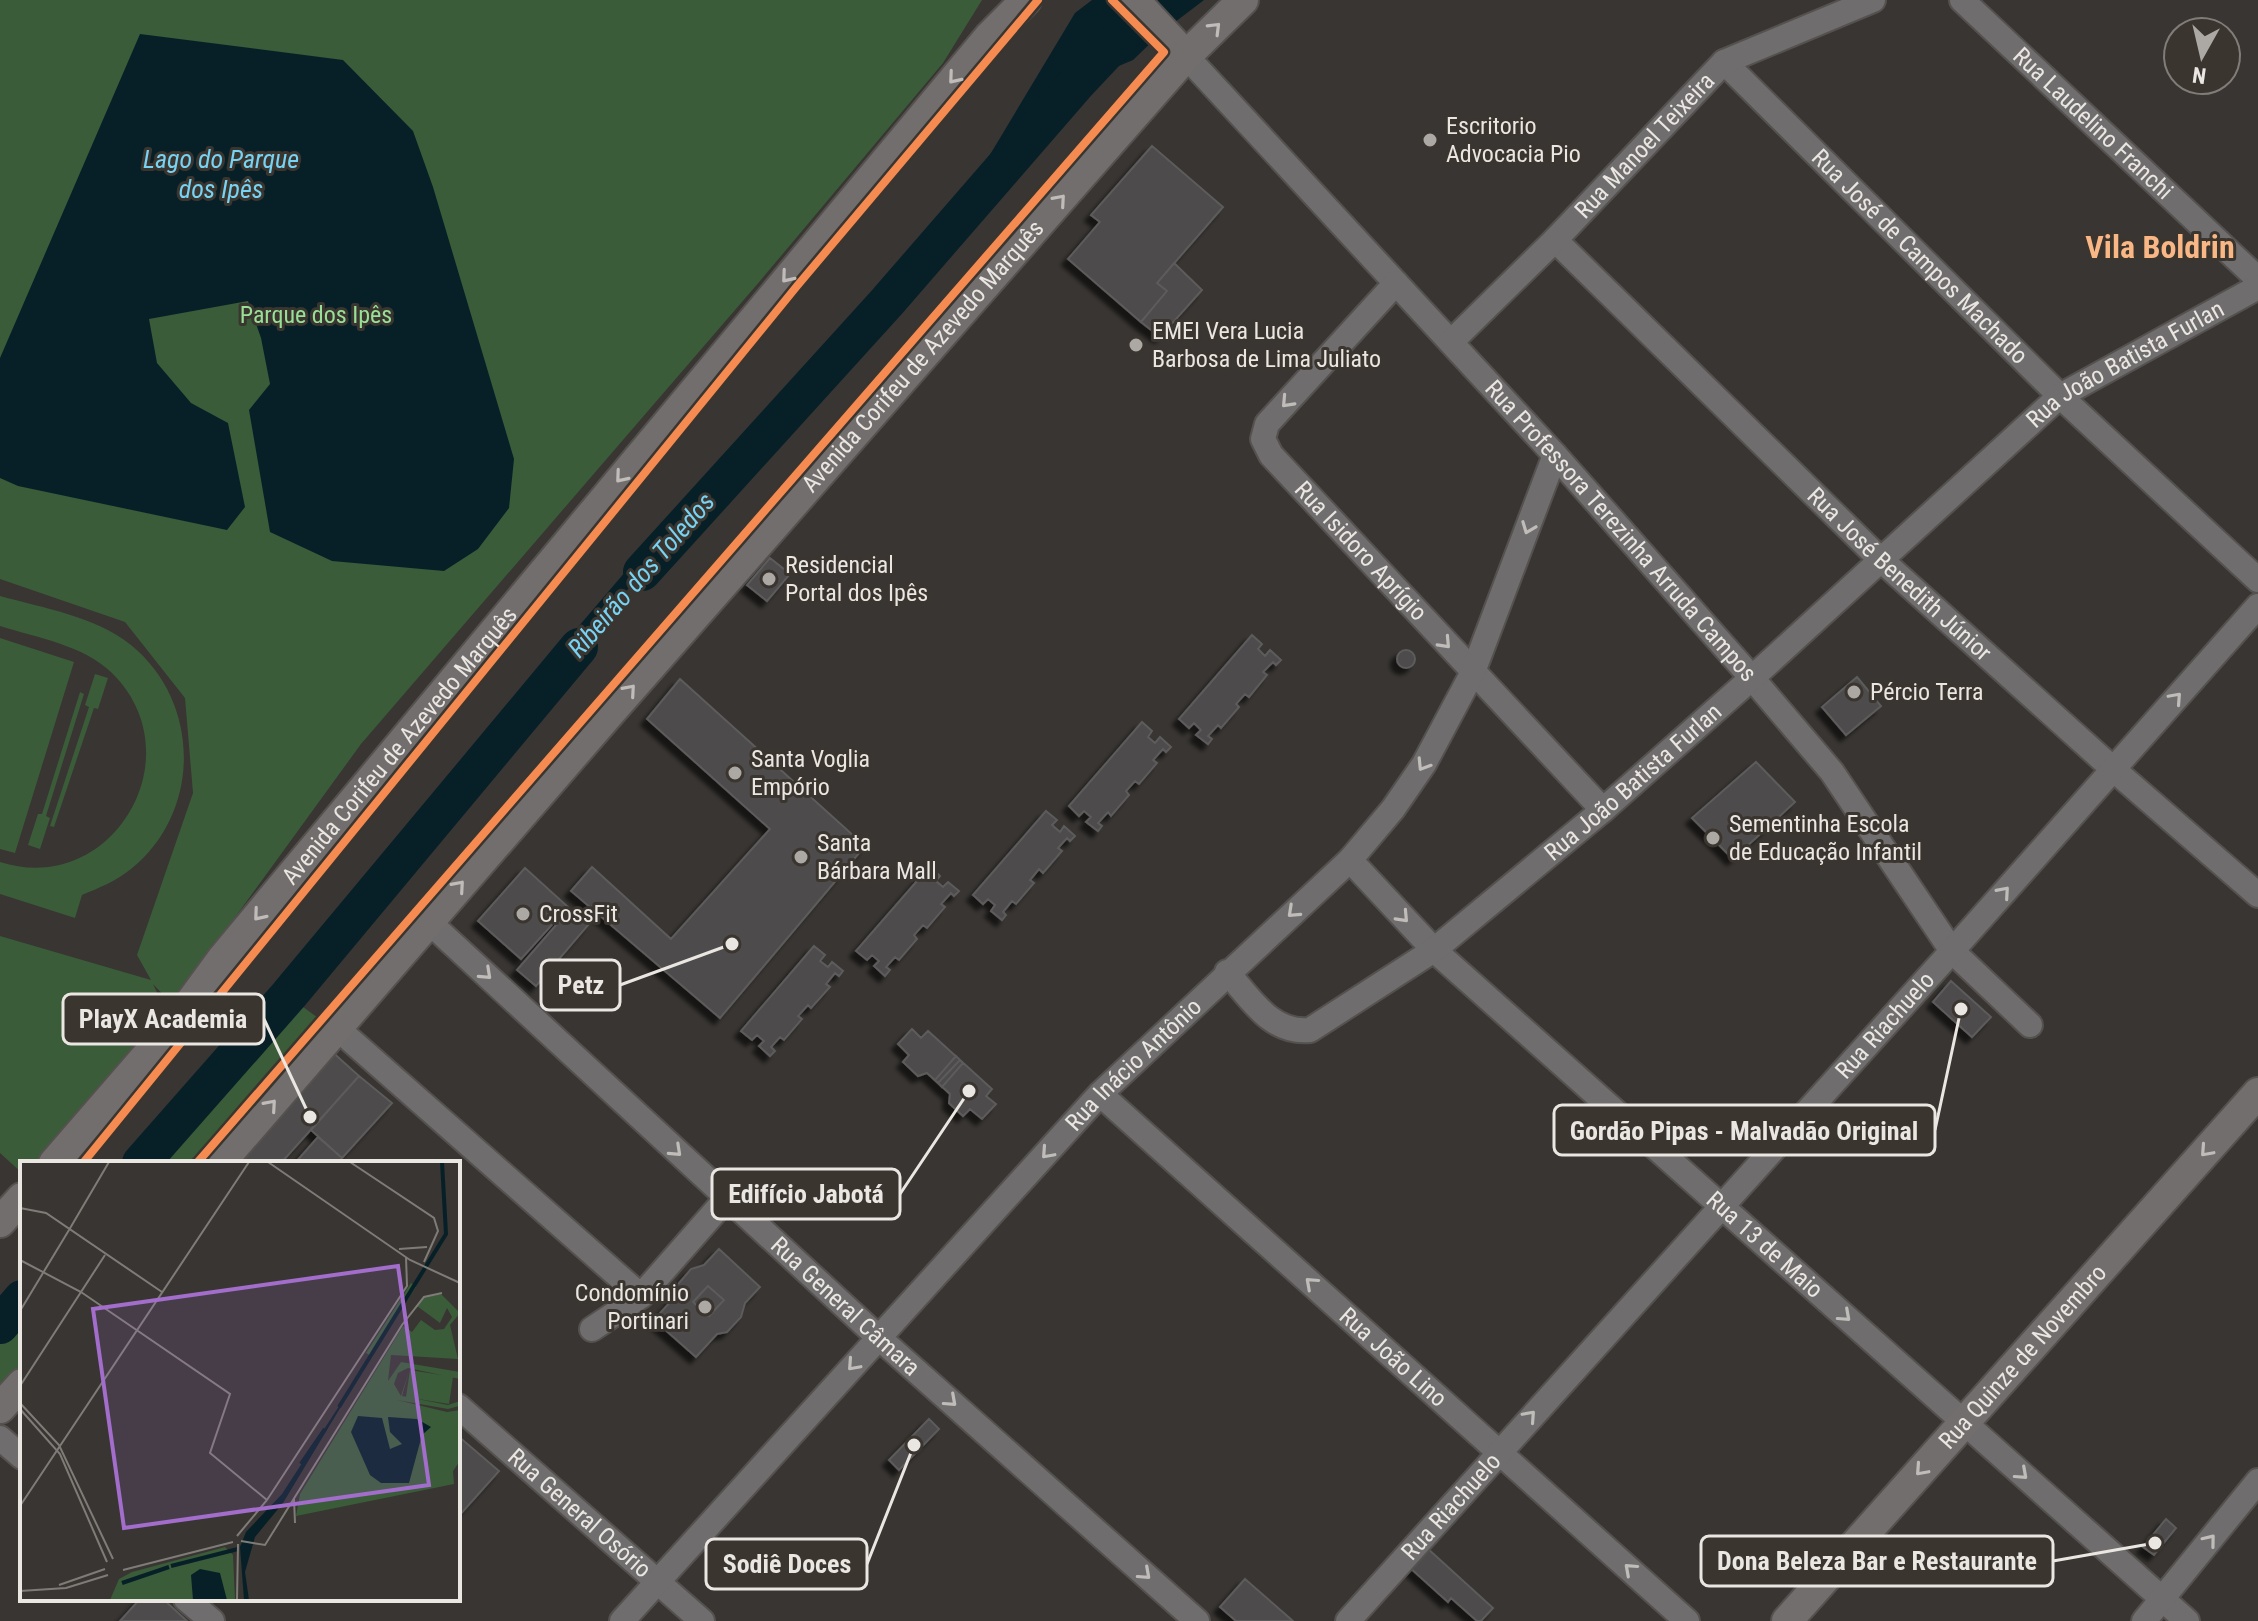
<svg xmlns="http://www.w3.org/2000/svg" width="2258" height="1621" font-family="'Roboto Condensed',sans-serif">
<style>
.green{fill:#3a5c39}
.water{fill:#072028}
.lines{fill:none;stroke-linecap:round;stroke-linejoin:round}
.river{stroke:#072028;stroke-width:38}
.building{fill:#4d4b4b;stroke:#5d5b5b;stroke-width:2;filter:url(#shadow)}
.minor-casing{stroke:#54514f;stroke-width:28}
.major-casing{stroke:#54514f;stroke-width:34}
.minor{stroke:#6f6d6d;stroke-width:24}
.major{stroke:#716e6d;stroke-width:30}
.cycleway-casing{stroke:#3b352f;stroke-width:13}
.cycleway{stroke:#f68b52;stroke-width:8}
.oneway{stroke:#c0bcb9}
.oneway2{stroke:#bfbcb9}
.poi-dot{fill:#aca8a4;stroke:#3b352f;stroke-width:3}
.labels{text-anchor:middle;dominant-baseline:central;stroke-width:6;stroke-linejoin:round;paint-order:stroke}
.street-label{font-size:24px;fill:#eae6e2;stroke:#3b352f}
.poi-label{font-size:24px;fill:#eae6e2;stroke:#3b352f;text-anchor:start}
.park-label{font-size:24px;fill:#98e097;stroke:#3b352f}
.water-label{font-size:26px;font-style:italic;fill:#77d3f4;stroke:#3b352f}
.district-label{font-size:32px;font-weight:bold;fill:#f9b786;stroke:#3b352f}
.inset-river{fill:none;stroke:#072028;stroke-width:4}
.inset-road{fill:none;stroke:#7f7c78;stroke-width:2}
.view{fill:#a26dcb;fill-opacity:0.15;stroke:#a26dcb;stroke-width:4}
.inset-edge{fill:none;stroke:#eae6e2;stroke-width:4}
.leader{fill:none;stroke:#eae6e2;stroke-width:3}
.callout-dot{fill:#eae6e2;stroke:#3b352f;stroke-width:3}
.callout{fill:#3b352f;stroke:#eae6e2;stroke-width:3}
.callout-label{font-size:26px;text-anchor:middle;font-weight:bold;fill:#eae6e2}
</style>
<defs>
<filter id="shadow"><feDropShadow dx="-6" dy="6" stdDeviation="2" flood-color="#0009"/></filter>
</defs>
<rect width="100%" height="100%" fill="#383532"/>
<!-- green -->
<path class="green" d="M0 0H982L943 63 760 281 361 744 172 1004 153 984 170 1020 41 1163H22V1173L0 1153V936L151 980 137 955 193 793 185 698 125 622 0 579Z
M0 596C43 608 95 616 131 645 201 702 202 812 131 869 116 881 99 888 82 895L75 918 0 894V862C112 898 196 756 112 673 83 645 38 638 0 626Z
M0 638 74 662 15 853 0 849Z
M95 674 108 678 98 709 94 708 54 827 50 826 89 707 85 705Z
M80 692 84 694 46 816 50 818 40 849 28 845 38 814H42Z
M288 996 321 1020 197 1163H141Z
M22 1299V1364L0 1389V1325Z"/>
<!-- water -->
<path class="water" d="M1092 0H1204L1162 32 1133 60 1076 84 887 302 675 533 315 963 308 965 434 803 438 791 720 461 982 168 1075 13Z
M140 34 343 60 413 131 433 187 514 459 509 508 478 549 444 571 332 561 270 532 249 410 270 384 261 338 248 301 149 319 157 363 191 403 228 423 245 507 227 530 18 486 0 478V358Z"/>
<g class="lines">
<!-- river -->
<path class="river" d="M642 572 887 302 1076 84 1155 0
M141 1163 288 996 579 647
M0 1325 22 1299"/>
</g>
<!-- building -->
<path class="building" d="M1152 146 1223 207 1157 283 1167 291 1141 322 1068 259 1100 222 1091 215Z
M1174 263 1202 290 1160 337 1141 322 1167 291 1157 283Z
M770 558 790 574 767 601 747 585Z
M1252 635 1262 644 1258 649 1265 656 1270 650 1281 660 1276 665 1273 662 1263 672 1267 675 1249 697 1245 694 1236 704 1239 707 1221 728 1218 725 1208 736 1212 739 1208 744 1196 735 1201 730 1194 723 1189 728 1179 719Z
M1397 659a9 9 0 1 1 18 0a9 9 0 1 1-18 0Z
M1857 677 1881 706 1846 735 1822 707Z
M680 679 865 846 720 1018 571 891 592 867 671 939 770 829 647 719Z
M1142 722 1152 731 1148 737 1155 743 1160 737 1171 747 1166 752 1163 749 1153 760 1157 763 1139 784 1135 781 1126 791 1129 795 1111 816 1108 812 1098 823 1102 826 1098 831 1086 822 1091 817 1084 811 1079 816 1069 806Z
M1756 762 1795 802 1733 859 1692 818Z
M1046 811 1057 820 1052 825 1060 832 1064 826 1075 836 1070 841 1067 838 1058 848 1062 851 1043 873 1039 869 1030 880 1034 883 1016 904 1012 901 1003 912 1006 915 1002 920 991 911 995 905 988 899 983 904 973 895Z
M930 866 940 876 936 881 943 887 948 882 959 891 954 896 951 893 941 904 945 907 927 928 923 925 914 935 917 939 899 960 895 957 886 967 890 970 885 976 874 966 879 961 872 955 867 960 856 951Z
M525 868 568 907 521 959 478 921Z
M570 909 589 924 536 986 517 970Z
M814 946 825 955 820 961 828 967 832 962 843 971 839 976 835 973 826 984 830 987 811 1008 808 1005 798 1016 802 1019 784 1040 780 1037 771 1047 775 1051 770 1056 759 1046 764 1041 757 1035 752 1040 741 1031Z
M1951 981 1991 1017 1972 1037 1933 1002Z
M912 1029 921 1038 928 1031 960 1060 938 1083 927 1073 918 1076 903 1062 909 1055 898 1044Z
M329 1049 359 1076 281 1163H248L236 1152Z
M956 1056 963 1063 942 1087 935 1080Z
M960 1060 992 1089 986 1096 996 1104 982 1119 970 1109 963 1116 949 1103 950 1094 938 1083Z
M359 1076 392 1103 342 1158 311 1130Z
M318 1137 342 1158 338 1163H295Z
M719 1249 760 1287 745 1303 741 1317 727 1332 717 1334 696 1357 654 1320 672 1300 674 1289 691 1269 704 1265Z
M708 1286 724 1300 709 1316 693 1302Z
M929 1419 939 1429 899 1470 889 1460Z
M458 1436 499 1471 458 1517Z
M2166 1519 2176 1528 2154 1555 2143 1547Z
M1427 1548 1493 1608 1481 1621H1477L1451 1598 1448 1602 1409 1567Z
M1245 1579 1293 1621H1236L1220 1607Z
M140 1599H163L187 1621H120Z"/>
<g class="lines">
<defs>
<g id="minor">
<path id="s1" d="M1962 0 2258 279"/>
<path id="s2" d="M1186 56 1555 455 1752 678 1832 772 1952 951 2030 1025"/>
<path id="s3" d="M1724 62 2060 396 2258 580"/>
<path id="s4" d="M1555 240 1880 559 2113 769 2258 895"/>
<path id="s5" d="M1396 283 1267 424 1263 439 1271 455 1603 810"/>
<path id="s6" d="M1451 342 1555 240 1724 62 1873 0"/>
<path id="s7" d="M1350 860 1434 950 2187 1621"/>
<path id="s8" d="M428 921 878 1337 1197 1621"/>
<path id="s9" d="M1227 972C1251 999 1271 1034 1310 1030L1434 950 1603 810 1752 678 2060 396 2258 287"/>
<path d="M338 1029 641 1296 727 1198"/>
<path id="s10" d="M1100 1094 1687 1621"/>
<path d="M592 1329 641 1296"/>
<path id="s11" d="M458 1406 702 1621"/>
<path d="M0 1438 22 1457"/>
<path d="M186 1599 212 1621"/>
<path id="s12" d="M622 1621 1100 1094 1350 860 1393 809 1424 764 1473 672 1555 455"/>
<path id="s13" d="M1348 1621 1952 951 2258 606"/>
<path d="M2144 1621 2258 1481"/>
</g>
<g id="major">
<path d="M1134 0 1186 56"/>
<path id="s14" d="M54 1163 176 1022 222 959 989 37 1026 0"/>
<path id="s15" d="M220 1163 608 715 1186 56 1243 0"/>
<path d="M0 1222 22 1198"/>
<path d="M0 1408 22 1384"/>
<path id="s16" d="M1787 1621 2258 1093"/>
</g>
</defs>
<!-- minor casing -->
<use href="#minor" class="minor-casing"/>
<!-- major casing -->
<use href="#major" class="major-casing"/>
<!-- minor -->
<use href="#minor" class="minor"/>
<!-- major -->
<use href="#major" class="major"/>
<defs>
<path id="cycleway" d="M83 1163 797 286 1038 0
M197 1163 1164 52 1112 0"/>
</defs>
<!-- cycleway casing -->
<use href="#cycleway" class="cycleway-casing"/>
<!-- cycleway -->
<use href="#cycleway" class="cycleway"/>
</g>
<!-- one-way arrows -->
<defs><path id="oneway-chevron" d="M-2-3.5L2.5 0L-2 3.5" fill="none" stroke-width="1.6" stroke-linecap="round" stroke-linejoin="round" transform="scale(2)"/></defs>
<g class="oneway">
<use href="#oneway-chevron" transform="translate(1215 28) rotate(-45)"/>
<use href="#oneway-chevron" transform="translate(954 78) rotate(130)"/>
<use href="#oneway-chevron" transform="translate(1060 200) rotate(-49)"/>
<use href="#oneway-chevron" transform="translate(787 277) rotate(130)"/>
<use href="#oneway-chevron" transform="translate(621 477) rotate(130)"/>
<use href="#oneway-chevron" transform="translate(630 690) rotate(-49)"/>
<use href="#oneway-chevron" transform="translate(459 886) rotate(-49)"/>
<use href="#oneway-chevron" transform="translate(259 915) rotate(130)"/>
<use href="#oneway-chevron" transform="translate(271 1105) rotate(-49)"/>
<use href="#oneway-chevron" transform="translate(2206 1151) rotate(132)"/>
<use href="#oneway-chevron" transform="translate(1921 1470) rotate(132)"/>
</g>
<g class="oneway2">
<use href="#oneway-chevron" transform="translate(1287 402) rotate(133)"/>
<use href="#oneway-chevron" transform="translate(1528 528) rotate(111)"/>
<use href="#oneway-chevron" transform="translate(1445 643) rotate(47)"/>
<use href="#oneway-chevron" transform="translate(2176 698) rotate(-48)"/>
<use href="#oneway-chevron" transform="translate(1423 765) rotate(122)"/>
<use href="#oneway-chevron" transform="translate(2004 892) rotate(-49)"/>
<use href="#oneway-chevron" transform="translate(1293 912) rotate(137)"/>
<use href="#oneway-chevron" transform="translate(1403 917) rotate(47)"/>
<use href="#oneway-chevron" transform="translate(486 974) rotate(43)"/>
<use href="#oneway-chevron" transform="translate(676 1151) rotate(43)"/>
<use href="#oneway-chevron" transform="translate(1047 1153) rotate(132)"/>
<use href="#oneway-chevron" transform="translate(1311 1283) rotate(-138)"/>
<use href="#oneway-chevron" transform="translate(1845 1316) rotate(42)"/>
<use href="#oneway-chevron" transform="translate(853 1365) rotate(132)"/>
<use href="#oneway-chevron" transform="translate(951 1401) rotate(42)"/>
<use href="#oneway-chevron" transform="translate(1530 1416) rotate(-48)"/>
<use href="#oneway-chevron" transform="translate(2022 1474) rotate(42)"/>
<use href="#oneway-chevron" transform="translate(2210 1540) rotate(-51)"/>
<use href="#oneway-chevron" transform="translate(1630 1569) rotate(-138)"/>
<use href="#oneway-chevron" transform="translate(1145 1574) rotate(42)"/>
</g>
<!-- markers -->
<g class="poi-dot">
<circle cx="1430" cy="140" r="8"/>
<circle cx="1136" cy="345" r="8"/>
<circle cx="769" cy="579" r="8"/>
<circle cx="1854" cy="692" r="8"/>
<circle cx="735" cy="773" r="8"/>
<circle cx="1713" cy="838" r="8"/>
<circle cx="801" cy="857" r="8"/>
<circle cx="523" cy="914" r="8"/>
<circle cx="705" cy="1307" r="8"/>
</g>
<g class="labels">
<!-- street labels -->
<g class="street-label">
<text stroke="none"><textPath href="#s1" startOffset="180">Rua Laudelino Franchi</textPath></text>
<text stroke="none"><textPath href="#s6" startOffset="276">Rua Manoel Teixeira</textPath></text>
<text stroke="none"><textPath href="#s3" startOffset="276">Rua José de Campos Machado</textPath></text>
<text stroke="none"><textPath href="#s15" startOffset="1070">Avenida Corifeu de Azevedo Marquês</textPath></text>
<text stroke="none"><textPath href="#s9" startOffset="1162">Rua João Batista Furlan</textPath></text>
<text stroke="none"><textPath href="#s2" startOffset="644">Rua Professora Terezinha Arruda Campos</textPath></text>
<text stroke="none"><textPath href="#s5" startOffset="356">Rua Isidoro Aprígio</textPath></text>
<text stroke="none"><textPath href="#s4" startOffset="480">Rua José Benedith Júnior</textPath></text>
<text stroke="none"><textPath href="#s14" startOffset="542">Avenida Corifeu de Azevedo Marquês</textPath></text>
<text stroke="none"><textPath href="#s9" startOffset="514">Rua João Batista Furlan</textPath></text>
<text stroke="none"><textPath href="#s13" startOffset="802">Rua Riachuelo</textPath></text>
<text stroke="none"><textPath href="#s12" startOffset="756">Rua Inácio Antônio</textPath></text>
<text stroke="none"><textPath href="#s7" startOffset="566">Rua 13 de Maio</textPath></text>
<text stroke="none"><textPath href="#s8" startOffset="568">Rua General Câmara</textPath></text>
<text stroke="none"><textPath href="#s10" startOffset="394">Rua João Lino</textPath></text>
<text stroke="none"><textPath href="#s16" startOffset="354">Rua Quinze de Novembro</textPath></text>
<text stroke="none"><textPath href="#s13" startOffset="154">Rua Riachuelo</textPath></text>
<text stroke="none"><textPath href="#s11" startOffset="162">Rua General Osório</textPath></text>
</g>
<!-- poi labels -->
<g class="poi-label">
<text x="1446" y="126">Escritorio<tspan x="1446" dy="28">Advocacia Pio</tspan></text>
<text x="1152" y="331">EMEI Vera Lucia<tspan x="1152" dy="28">Barbosa de Lima Juliato</tspan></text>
<text x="785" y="565">Residencial<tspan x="785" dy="28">Portal dos Ipês</tspan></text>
<text x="1870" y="692">Pércio Terra</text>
<text x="751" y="759">Santa Voglia<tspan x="751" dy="28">Empório</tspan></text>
<text x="1729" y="824">Sementinha Escola<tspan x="1729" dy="28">de Educação Infantil</tspan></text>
<text x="817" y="843">Santa<tspan x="817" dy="28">Bárbara Mall</tspan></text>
<text x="539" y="914">CrossFit</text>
<text x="689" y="1293" text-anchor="end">Condomínio<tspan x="689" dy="28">Portinari</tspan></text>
</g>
<!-- park labels -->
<g class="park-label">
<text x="316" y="315">Parque dos Ipês</text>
</g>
<!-- water labels -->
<g class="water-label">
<text x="221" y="159">Lago do Parque<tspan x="221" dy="30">dos Ipês</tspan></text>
<text transform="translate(641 575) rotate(-49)">Ribeirão dos Toledos</text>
</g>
<!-- district labels -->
<g class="district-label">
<text x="2160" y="247">Vila Boldrin</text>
</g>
</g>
<!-- overview -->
<g transform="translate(20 1161)">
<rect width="440" height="440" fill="#383532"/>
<path d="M391 122 396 126 351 195 346 192ZM421 133 440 152 430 164 438 198 371 194 368 220 381 201 440 211V218L388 207 378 212 374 223 381 235 389 210 382 235 428 244 440 240 439 245 428 248 377 239 427 251 440 249V300L433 310 434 323 276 355 280 333 383 165 392 171 401 159 415 169 424 168 432 156 427 147 420 162 397 145 404 137ZM390 209 433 216 429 243 386 236ZM205 386 213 394 215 439H90L99 418 112 411Z" fill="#3a5c39"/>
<path d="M349 199 263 342 235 376 225 411 229 439H224L220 386 226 371 262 333ZM338 255 362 257 370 288 382 283 370 271 368 256 397 258 411 266 402 274 389 322H361L350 314 331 271ZM180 408 200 412 207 439H173L171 414Z" fill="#072028"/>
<path class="inset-river" d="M319 246 426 73 422 1M281 303 305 268M151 405 218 388M102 422 149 406"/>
<path class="inset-road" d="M248 1 390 99 440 122M330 1 414 57 418 70 404 101M0 47 26 52 142 131M49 69 89 1M379 88 407 86M0 99 61 131 210 233 190 292 247 339M0 150 49 69M0 225 85 94M0 242 39 284 93 398M0 248 40 293 87 401M274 338 275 362M0 345 229 1M217 375 247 339 387 125 386 96M221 380 245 384 382 164 404 136 422 132M103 409 213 381M39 424 85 408M0 430 46 427 88 414M217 439 218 383"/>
<path class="view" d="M378 105 409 324 104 367 73 148Z"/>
<rect width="440" height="440" class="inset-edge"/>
</g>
<!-- callouts -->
<path class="leader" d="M732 944L620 985M310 1117L264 1019M1961 1009L1935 1130M969 1091L900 1194M2155 1543L2053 1561M914 1445L867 1564"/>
<g class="callout-dot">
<circle cx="732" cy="944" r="8"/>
<circle cx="310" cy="1117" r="8"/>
<circle cx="1961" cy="1009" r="8"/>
<circle cx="969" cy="1091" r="8"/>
<circle cx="2155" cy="1543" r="8"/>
<circle cx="914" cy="1445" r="8"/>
</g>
<g class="callout">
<rect x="541" y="960" width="79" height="50" rx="8"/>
<rect x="63" y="994" width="201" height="50" rx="8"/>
<rect x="1554" y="1105" width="381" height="50" rx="8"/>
<rect x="712" y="1169" width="188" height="50" rx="8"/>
<rect x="1701" y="1536" width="352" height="50" rx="8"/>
<rect x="706" y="1539" width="161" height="50" rx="8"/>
</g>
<g class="callout-label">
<text x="581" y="994">Petz</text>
<text x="163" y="1028">PlayX Academia</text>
<text x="1744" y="1140">Gordão Pipas - Malvadão Original</text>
<text x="806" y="1203">Edifício Jabotá</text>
<text x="1877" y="1570">Dona Beleza Bar e Restaurante</text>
<text x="787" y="1573">Sodiê Doces</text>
</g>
<!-- north arrow -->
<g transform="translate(2202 56) rotate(188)"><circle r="38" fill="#3b352f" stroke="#817c77" stroke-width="2"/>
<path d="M0-6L14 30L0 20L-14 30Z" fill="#aca8a4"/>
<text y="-12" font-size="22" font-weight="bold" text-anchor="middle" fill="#eae6e2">N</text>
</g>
</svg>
